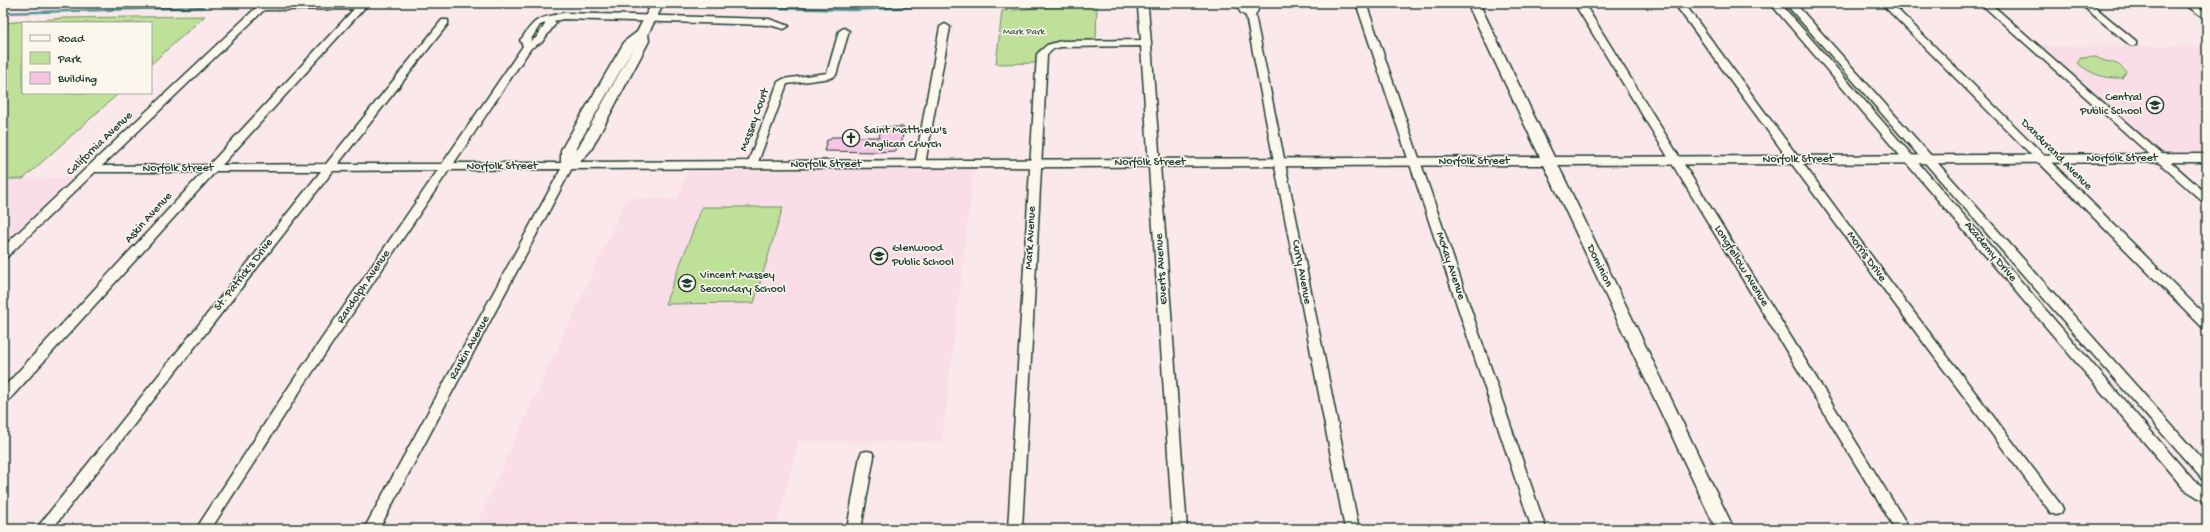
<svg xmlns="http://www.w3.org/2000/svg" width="2210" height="532" font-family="'Gochi Hand',sans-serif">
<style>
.built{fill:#f9dee8}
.green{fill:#bfe099;stroke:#6f8e66}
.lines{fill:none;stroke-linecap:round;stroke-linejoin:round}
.stream{stroke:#599598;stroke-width:2.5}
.building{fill:#f7c5e4;stroke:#1f3d34}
.minor-casing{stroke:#1f3d34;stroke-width:3}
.tertiary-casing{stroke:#1f3d34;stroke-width:3}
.minor{fill:#fbf7ec;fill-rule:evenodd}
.tertiary{fill:#fbf7ec;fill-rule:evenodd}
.labels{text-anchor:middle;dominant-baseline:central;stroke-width:3;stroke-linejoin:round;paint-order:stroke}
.far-park-label{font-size:10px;fill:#3f5e48;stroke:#fbf7ec}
.poi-label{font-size:12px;fill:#1f3d34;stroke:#fbf7ec;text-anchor:start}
.street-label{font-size:12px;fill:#1f3d34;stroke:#fbf7ec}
</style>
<rect width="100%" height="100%" fill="#fae8ea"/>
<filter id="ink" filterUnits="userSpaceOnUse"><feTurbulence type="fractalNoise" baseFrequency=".025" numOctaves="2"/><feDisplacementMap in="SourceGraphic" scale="8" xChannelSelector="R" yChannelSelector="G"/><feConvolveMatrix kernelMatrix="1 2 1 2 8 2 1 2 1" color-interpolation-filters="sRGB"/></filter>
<g filter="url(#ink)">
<!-- built -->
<path class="built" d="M2037 46H2207V155L2161 156Z
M933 167H974L942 442 798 441 776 529H474L627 198 678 199 689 169 725 171H789L818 168 916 170Z
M75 178 68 184 3 247V179Z"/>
<!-- green -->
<path class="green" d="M1097 3 1096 41C1075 41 1056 39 1038 51L1036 63 996 64 1002 11Z
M205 16 151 64V23H23V93H119L23 179H3V23L65 18Z
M2096 57C2107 64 2118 60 2126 72L2122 78C2104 79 2091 74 2077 63L2081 58Z
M702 207H783L754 303 665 304Z"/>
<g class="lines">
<!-- stream -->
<path class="stream" d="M593 3 655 5
M376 4 422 3
M660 5 853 10 986 3
M3 13 203 7"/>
</g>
<!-- building -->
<path class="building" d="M881 127H904L901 147H896V151L876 152 824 151 827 140H830L831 137H879Z"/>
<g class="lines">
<defs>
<path id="minor" d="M261 3H369L222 165 326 164 442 20H448V24L338 164H442L523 46 520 40 522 38C537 16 538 19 563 13L769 19 789 26 784 29 769 25 563 19 554 21 556 23 542 42 531 48 454 163H568L573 166 379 529H364L561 169 449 170 302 388 211 529H196L292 382 438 170 333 171 52 529H36L321 171H216L8 401 3 402V388L203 172H95L7 257 3 258V247ZM354 9 209 165 102 166 264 10ZM546 23 536 38 530 41 540 25Z
M1235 3H1245L1248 10 1247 3H1257L1258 10 1255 15 1359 529H1345L1246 16 1241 13Z
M1356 3H1366L1546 529H1532Z
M1574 3H1584L1910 529H1895Z
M1674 3H1684L1893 285 2061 505 2063 509 2061 513 2056 515 2051 513 1885 291Z
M1770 3H1780L2194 481 2207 489V503L2184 489Z
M1785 3H1795L2207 465V481L2202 479Z
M1881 3H1891L2207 317V329L2203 328Z
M1980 3H1990L2207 194V203L2203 202Z
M2079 3H2090L2136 41V45H2130Z
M2183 3H2194L2207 13V20Z
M1143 5 1148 8 1151 43 1187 529H1173L1141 46 1061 47 1053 49 1047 55 1022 529H1008L1037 54 1047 45 1061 41 1141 40 1138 8Z
M945 24 950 27 925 164 920 167 915 164 940 27Z
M844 28 849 31 836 75 831 78 787 84 757 165 756 167H748L747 165 778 82 783 79 827 73 839 31Z
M867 451 872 452 874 456 861 529H847L860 456 862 452Z"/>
<path id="tertiary" d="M652 3H664L648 34 649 41 591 150 580 162 1540 157 1467 3H1479L1554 157 2207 154V162L1558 165 1734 529H1716L1544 165 563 169 561 166V150L625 41 637 32ZM636 43 578 148 575 152V150Z"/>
</defs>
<!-- minor casing -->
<use href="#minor" class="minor-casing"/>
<!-- tertiary casing -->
<use href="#tertiary" class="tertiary-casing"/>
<!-- minor -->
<use href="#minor" class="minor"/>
<!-- tertiary -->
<use href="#tertiary" class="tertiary"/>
</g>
</g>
<!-- icons -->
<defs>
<symbol id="school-ring" viewBox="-11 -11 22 22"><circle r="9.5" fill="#fbf7ec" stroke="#1f3d34" stroke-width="1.5"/><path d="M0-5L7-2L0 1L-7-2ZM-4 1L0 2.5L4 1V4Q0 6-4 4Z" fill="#1f3d34"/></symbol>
<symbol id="church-ring" viewBox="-11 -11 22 22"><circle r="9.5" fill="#fbf7ec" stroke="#1f3d34" stroke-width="1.5"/><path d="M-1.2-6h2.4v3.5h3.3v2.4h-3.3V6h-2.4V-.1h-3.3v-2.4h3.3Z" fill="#1f3d34"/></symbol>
</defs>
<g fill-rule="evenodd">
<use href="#school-ring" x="2145" y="95" width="20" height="20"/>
<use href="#church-ring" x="841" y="128" width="20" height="20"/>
<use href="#school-ring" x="869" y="246" width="20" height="20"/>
<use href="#school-ring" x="677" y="273" width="20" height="20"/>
</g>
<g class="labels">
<!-- far-park labels -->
<g class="far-park-label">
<text x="1024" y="32">Mark Park</text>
</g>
<!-- poi labels -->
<g class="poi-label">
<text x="2142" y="98" text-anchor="end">Central<tspan x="2142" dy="14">Public School</tspan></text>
<text x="864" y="131">Saint Matthew's<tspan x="864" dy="14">Anglican Church</tspan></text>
<text x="892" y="249">Glenwood<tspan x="892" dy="14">Public School</tspan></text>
<text x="700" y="276">Vincent Massey<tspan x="700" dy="14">Secondary School</tspan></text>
</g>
<!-- street labels -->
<g class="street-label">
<text transform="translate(755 120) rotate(-70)">Massey Court</text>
<text transform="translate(100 144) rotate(-44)">California Avenue</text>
<text transform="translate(2056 155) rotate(45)">Dandurand Avenue</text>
<text x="2122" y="159">Norfolk Street</text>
<text x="1798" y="160">Norfolk Street</text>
<text x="1474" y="162">Norfolk Street</text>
<text x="1150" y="163">Norfolk Street</text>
<text x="826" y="165">Norfolk Street</text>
<text x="502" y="167">Norfolk Street</text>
<text x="178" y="169">Norfolk Street</text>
<text transform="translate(149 218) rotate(-48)">Askin Avenue</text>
<text transform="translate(1031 238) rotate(-87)">Mark Avenue</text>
<text transform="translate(1990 252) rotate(50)">Academy Drive</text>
<text transform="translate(1866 257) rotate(54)">Morris Drive</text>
<text transform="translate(1450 266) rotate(71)">McKay Avenue</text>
<text transform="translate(1599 266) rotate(64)">Dominion</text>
<text transform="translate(1741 266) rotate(58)">Longfellow Avenue</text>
<text transform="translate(1162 269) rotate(-94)">Everts Avenue</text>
<text transform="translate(1301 272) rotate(79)">Curry Avenue</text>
<text transform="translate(244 275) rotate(-52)">St. Patrick's Drive</text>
<text transform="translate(364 287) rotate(-56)">Randolph Avenue</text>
<text transform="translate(470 348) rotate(-61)">Rankin Avenue</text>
</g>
</g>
<!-- margin -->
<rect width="2210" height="532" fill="none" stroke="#fbf7ec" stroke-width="16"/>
<rect x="8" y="8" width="2194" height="516" fill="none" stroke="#1f3d34" stroke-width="1.5" filter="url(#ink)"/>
<!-- legend -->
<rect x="22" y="22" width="130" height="72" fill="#fbf7ec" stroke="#a3ada2"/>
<rect x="30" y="35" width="20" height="6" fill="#fbf7ec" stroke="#a3ada2"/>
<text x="58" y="42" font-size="12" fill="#1f3d34">Road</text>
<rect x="30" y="52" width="20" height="12" fill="#bfe099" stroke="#a3ada2"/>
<text x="58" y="62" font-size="12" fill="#1f3d34">Park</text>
<rect x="30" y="72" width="20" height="12" fill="#f7c5e4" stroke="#a3ada2"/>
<text x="58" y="82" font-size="12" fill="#1f3d34">Building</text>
</svg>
